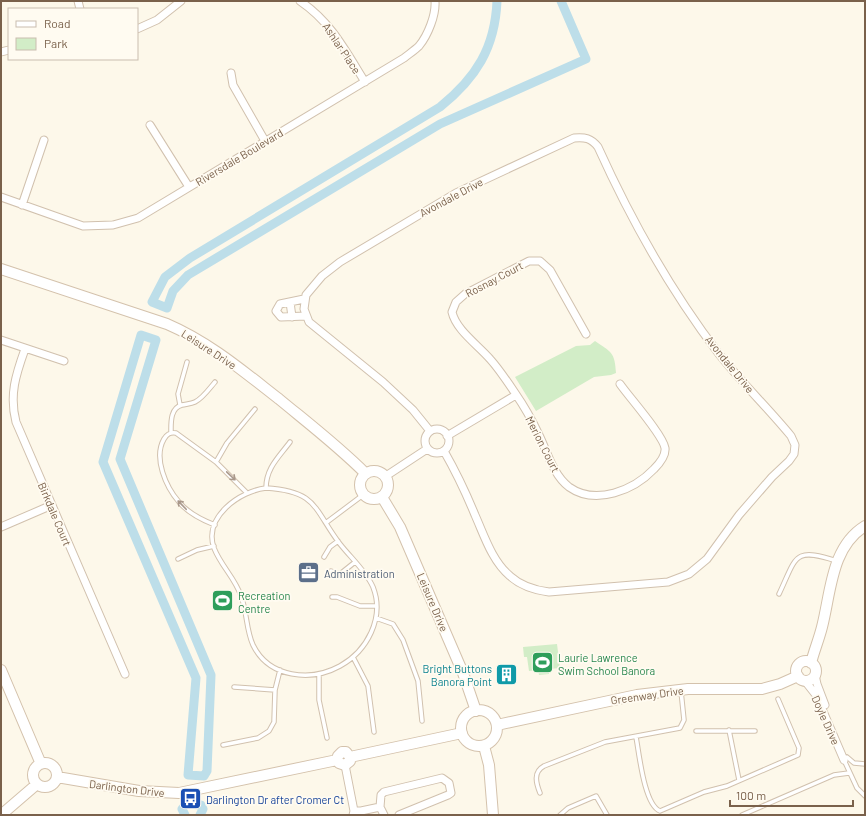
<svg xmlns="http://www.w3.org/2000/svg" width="866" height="816" font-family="Barlow,sans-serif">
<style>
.green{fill:#d2edc7}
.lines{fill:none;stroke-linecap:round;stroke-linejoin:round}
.canal{stroke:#bddee9;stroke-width:9}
.lane-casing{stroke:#d1c1ae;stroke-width:5.5}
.street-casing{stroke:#d1c1ae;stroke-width:9}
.secondary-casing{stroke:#d4c2ac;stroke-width:12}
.lane{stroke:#fff;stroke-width:3.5}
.street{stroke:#fff;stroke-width:7}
.secondary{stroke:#fff;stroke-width:10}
.oneway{stroke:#a9988a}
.labels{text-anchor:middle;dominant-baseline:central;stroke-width:3.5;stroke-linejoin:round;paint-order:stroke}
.street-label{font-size:11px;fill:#7a614b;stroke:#fffbf1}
.service-label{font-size:11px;fill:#4e5e75;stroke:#fffbf1;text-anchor:start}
.leisure-label{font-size:11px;fill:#27864d;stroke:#fffbf1;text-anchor:start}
.culture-label{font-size:11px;fill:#0d838f;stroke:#fffbf1;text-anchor:end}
.transit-label{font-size:11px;fill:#164399;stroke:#fffbf1;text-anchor:start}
</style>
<rect width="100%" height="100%" fill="#fdf8ea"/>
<!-- green -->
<path class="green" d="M595 341C611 352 615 352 616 373L611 375 594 377 536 411 515 377 576 346 590 345Z
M557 644 560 668 549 669V674L539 675 538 670 529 671 527 657H524L523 647Z"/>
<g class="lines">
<!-- canal -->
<path class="canal" d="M497 1C495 48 476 78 440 107L190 258 165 277 152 302 167 308 173 291 188 275 440 124 586 59 561 1
M141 335 156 340 120 459 211 675 207 771 204 776 188 775 196 678 103 462Z
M185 815 182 809 186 804 201 805 203 809 200 815"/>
<defs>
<path id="lane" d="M180 405 178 394 187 362
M171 432C171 423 170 408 182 405 186 404 191 404 195 402 203 398 209 389 215 382
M216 462 227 443 255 409
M266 488C318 491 314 510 340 544 351 558 366 571 373 587 385 618 367 651 340 666 311 682 269 678 253 645 246 630 247 611 241 596 235 578 221 566 214 548 203 517 240 491 266 488Z
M266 488C266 468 279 457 290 442
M327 522 363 495
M215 525C202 520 188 513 179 502 166 487 153 458 164 439 167 434 170 432 176 433L216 462 246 492
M324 557 330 547 338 541
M178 559 197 550 214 546
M331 571 340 574 355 562
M779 594C797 556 793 547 837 561
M332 597H337L360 606H376
M376 618 393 624 403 640 418 681 422 721
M353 657 368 686 374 732
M319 675V700L327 738
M234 687 275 690
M729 730 739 780
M696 731H755
M636 737C639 752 644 805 660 811L704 792 727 786 798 755 799 748 778 699
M223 745 258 738 269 731 274 722 275 690 280 670
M847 757 854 763 865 764
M844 760 857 788 865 796
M540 793C536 783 533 772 544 766L605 742 680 728 684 720 681 691
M560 815 568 808 596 796 607 815
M742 815 834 775 849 773"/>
<path id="street" d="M78 1 80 9
M300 1C331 22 345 50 365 82
M137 29 157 20 181 1
M1 52 9 50
M231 73 233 85 265 141
M150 125 189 187
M1 197 83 226 113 225 138 218 404 58C409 54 415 50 419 46 428 35 436 15 435 1
M22 205 44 140
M304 299 280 304 276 311 281 317 306 316
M290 302 292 317
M586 334 550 270 540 261H529L465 294 456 302 452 312C456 330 478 345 490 359 499 369 507 381 515 393 524 406 532 420 539 435 547 451 553 475 569 487 596 506 634 490 654 469 659 464 666 456 665 448 663 435 629 397 620 384
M1 340 64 361
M25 349C16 374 9 395 16 422L125 674
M425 441a12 12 0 1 1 24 0a12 12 0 1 1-24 0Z
M430 431 413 410 383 382 309 322 304 309 306 295 322 276 340 262 456 193 574 138C585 137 591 138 598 147 631 220 670 290 719 354 742 383 768 408 791 436L795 445 794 454 789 461 772 477 739 515 707 559 689 574 668 582 549 592C534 590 521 586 510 576 492 561 484 535 475 515 466 493 456 472 444 451
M447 436 516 395
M386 476 427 449
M1 527 52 505
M815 675 817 684 825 705
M805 681 816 695 844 760
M345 765 354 811 353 815
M354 811H361L380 807
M384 815 380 807 381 795 384 792 442 778 449 783 451 793 448 795 399 815"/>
<path id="secondary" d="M1 269 167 324C209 342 243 371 279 399 308 423 338 446 365 473
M360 485a14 14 0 1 1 28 0a14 14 0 1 1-28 0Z
M382 497 400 527 463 673 476 711
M796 671a10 10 0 1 1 20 0a10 10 0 1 1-20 0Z
M811 663C814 651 819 639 822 627 831 592 831 547 865 526
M1 670 41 764
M461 728a18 18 0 1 1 36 0a18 18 0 1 1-36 0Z
M497 725 637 695 688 689H762L780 684 798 676
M484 746 489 765 493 815
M350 757 462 733
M337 760 338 756 342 752H346L350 757
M337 760 339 763 345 765 350 761V757
M33 775a12 12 0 1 1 24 0a12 12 0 1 1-24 0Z
M57 777 139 791 179 793 337 760
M1 815 37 784"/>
</defs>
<!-- lane casing -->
<use href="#lane" class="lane-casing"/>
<!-- street casing -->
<use href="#street" class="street-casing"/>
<!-- secondary casing -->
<use href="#secondary" class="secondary-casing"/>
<!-- lane -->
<use href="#lane" class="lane"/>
<!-- street -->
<use href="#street" class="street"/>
<!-- secondary -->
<use href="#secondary" class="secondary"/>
</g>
<!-- one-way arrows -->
<defs><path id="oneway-shaft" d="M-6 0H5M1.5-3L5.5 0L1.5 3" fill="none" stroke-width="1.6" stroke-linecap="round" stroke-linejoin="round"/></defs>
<g class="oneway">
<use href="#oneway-shaft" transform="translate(231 476) rotate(44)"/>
<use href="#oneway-shaft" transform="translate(182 505) rotate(-134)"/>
</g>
<!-- icons -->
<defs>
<symbol id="office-square" viewBox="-11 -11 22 22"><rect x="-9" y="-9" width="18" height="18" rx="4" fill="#5c6f8a" stroke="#fffbf1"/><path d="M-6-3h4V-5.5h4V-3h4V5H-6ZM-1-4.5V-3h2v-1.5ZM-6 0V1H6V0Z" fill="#fff"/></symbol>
<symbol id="stadium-square" viewBox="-11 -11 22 22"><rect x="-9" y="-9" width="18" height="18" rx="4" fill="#2e9e5b" stroke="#fffbf1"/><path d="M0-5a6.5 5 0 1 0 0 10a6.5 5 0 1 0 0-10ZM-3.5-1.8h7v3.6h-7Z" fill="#fff"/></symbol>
<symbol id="building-square" viewBox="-11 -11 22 22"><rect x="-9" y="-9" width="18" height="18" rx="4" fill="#0f9aa8" stroke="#fffbf1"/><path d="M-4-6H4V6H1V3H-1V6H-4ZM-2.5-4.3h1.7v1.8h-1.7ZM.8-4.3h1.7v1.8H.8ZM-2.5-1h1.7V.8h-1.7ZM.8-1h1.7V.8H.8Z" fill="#fff"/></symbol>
<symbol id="bus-square" viewBox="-11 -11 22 22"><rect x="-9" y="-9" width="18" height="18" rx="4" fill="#1a4fb4" stroke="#fffbf1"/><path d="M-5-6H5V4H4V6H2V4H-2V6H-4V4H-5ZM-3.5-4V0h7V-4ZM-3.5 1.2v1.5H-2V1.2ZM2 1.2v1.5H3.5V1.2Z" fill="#fff"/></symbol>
</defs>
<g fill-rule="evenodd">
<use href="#office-square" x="296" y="560" width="25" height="25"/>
<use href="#stadium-square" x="210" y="588" width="25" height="25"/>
<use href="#stadium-square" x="530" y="650" width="25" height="25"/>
<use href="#building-square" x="494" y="662" width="25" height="25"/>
<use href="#bus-square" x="178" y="786" width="25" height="25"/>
</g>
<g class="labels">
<!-- street labels -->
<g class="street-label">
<text transform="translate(342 48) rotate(56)">Ashlar Place</text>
<text transform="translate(239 157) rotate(-31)">Riversdale Boulevard</text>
<text transform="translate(451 197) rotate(-28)">Avondale Drive</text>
<text transform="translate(494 279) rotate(-28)">Rosnay Court</text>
<text transform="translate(209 349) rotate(33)">Leisure Drive</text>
<text transform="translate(730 364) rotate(51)">Avondale Drive</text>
<text transform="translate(543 444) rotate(63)">Merion Court</text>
<text transform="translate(55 514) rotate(67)">Birkdale Court</text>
<text transform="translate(433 602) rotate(67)">Leisure Drive</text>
<text transform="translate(647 695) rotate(-8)">Greenway Drive</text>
<text transform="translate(826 720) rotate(66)">Doyle Drive</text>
<text transform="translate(127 788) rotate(7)">Darlington Drive</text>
</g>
<!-- service labels -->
<g class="service-label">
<text x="324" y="573">Administration</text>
</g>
<!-- leisure labels -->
<g class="leisure-label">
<text x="238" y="595">Recreation<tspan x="238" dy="13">Centre</tspan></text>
<text x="558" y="657">Laurie Lawrence<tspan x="558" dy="13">Swim School Banora</tspan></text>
</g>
<!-- culture labels -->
<g class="culture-label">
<text x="492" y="668">Bright Buttons<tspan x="492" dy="13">Banora Point</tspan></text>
</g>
<!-- transit labels -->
<g class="transit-label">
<text x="206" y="799">Darlington Dr after Cromer Ct</text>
</g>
</g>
<!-- border -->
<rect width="866" height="816" fill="none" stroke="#7a614b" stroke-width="4"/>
<!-- legend -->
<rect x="8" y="8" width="130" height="52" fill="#fffbf1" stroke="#cabdaf"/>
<rect x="16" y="21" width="20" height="6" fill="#ffffff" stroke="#cabdaf"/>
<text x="44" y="28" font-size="12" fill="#7a614b">Road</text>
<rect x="16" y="38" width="20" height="12" fill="#d2edc7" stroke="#cabdaf"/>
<text x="44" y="48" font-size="12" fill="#7a614b">Park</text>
<!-- scale -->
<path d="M730 800v6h123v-6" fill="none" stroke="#7a614b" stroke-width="2"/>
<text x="736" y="800" font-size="12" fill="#7a614b" stroke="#fffbf1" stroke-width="3" paint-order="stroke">100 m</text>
</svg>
